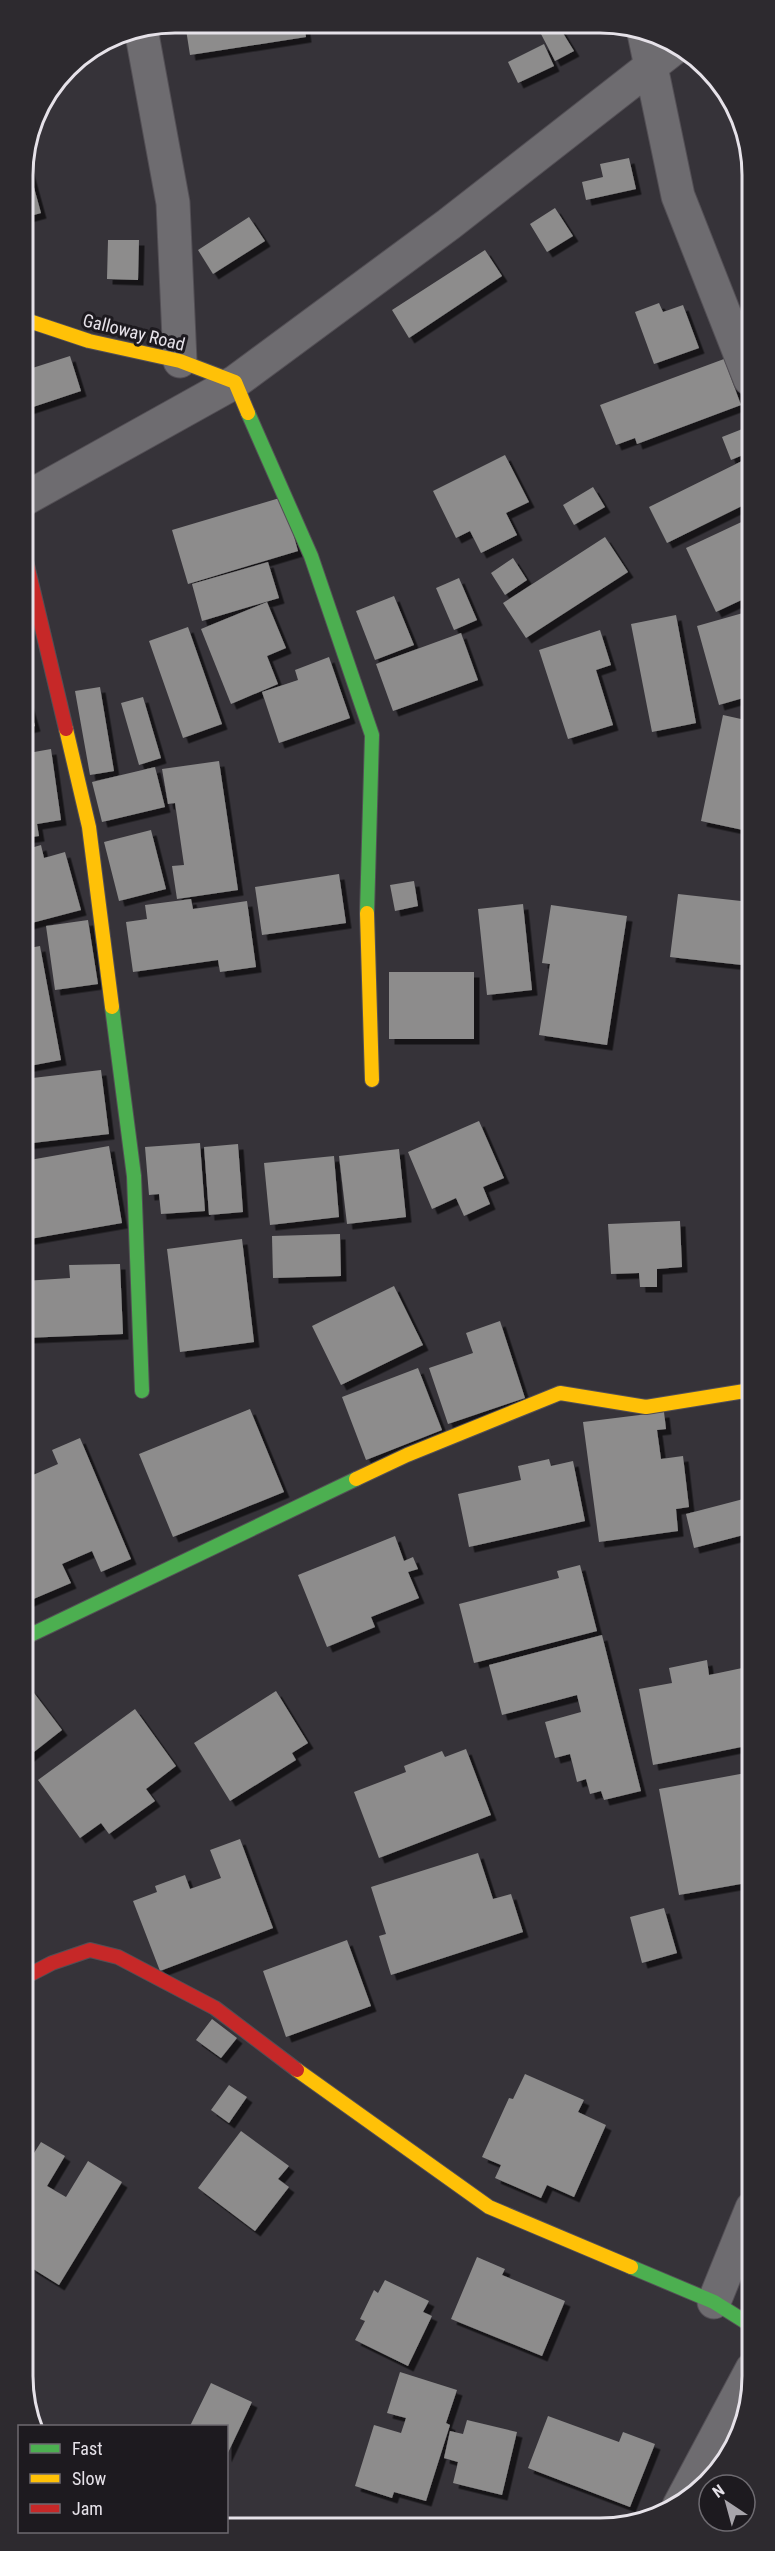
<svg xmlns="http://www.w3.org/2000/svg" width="775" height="2551" font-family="'Roboto Condensed',sans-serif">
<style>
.building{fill:#8d8c8c;filter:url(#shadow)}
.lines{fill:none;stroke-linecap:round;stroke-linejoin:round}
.street-casing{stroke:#534f55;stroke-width:35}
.fast-casing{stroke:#534f55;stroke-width:16}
.slow-casing{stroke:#534f55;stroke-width:16}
.jam-casing{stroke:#534f55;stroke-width:16}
.street{stroke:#6e6c70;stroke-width:33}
.fast{stroke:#4caf50;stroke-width:14}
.slow{stroke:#ffc107;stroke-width:14}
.jam{stroke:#c62828;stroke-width:14}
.labels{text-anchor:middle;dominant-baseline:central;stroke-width:6;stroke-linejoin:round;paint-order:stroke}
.street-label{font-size:18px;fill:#e6e2e9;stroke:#1d1a1f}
.rim{fill:none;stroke:#e6e2e9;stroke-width:3}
</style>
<defs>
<filter id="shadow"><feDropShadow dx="5.5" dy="5.5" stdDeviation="0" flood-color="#0009"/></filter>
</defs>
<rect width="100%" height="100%" fill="#363339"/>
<!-- building -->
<path class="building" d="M185 23H304L306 37 190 55Z
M558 25 574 51 555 61 541 34Z
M544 44 554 66 518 83 508 62Z
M25 155 41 213 23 218V165Z
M629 158 636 189 586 200 582 182 603 177 600 164Z
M555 208 573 236 547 252 530 224Z
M249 217 265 241 213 274 198 250Z
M108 240H139L138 280 107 279Z
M485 250 502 276 409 338 392 310Z
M659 303 663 312 683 305 699 348 654 364 635 312Z
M70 356 81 391 24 410 23 371Z
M724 359 741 405 637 444 635 438 616 445 600 405Z
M750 426V452L731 460 722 437Z
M505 455 529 502 506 513 517 535 481 553 470 531 456 538 433 491Z
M750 457V502L667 543 649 507Z
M593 487 605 507 574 525 563 505Z
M283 497 298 551 188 584 172 530Z
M750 518V596L716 612 686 548Z
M605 537 628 572 526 638 503 603Z
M513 558 527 580 505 595 491 573Z
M268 562 279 598 202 621 192 584Z
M459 578 477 620 454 630 436 588Z
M394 596 414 645 375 660 356 611Z
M267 602 286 648 267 656 278 684 231 704 201 629Z
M750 611V696L719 705 697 626Z
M676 615 696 723 652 732 631 624Z
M188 627 222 724 183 738 149 641Z
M600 630 611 665 596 670 613 725 568 739 539 650Z
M461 633 478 680 393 711 376 664Z
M329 657 350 718 279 743 262 692 298 680 295 670Z
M23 685 35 726 23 729Z
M100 687 114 771 90 775 75 691Z
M143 697 161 758 139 765 121 703Z
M723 715 750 721V793L743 830 701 821Z
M51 749 61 820 37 824 39 836 24 838 23 754Z
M219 761 238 890 177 899 172 866 184 865 175 803 168 804 162 769Z
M155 767 165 807 102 822 92 782Z
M151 830 166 889 119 901 104 842Z
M41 845 44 858 65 852 81 910 24 925V850Z
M339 874 346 923 262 935 255 887Z
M414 881 418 906 395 911 390 885Z
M678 894 750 902 751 966 670 957Z
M191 899 193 909 247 901 256 967 220 972 218 960 133 972 126 922 147 919 145 905Z
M523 904 532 990 487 995 478 909Z
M551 905 627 916 607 1045 539 1035 550 964 542 963Z
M88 920 98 984 55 990 46 926Z
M40 946 61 1060 24 1067V949Z
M389 972H474V1039H389Z
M101 1070 109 1134 24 1144V1079Z
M479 1121 504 1178 483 1187 490 1204 464 1216 456 1198 432 1209 408 1152Z
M200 1143 205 1211 161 1214 159 1194 149 1195 145 1147Z
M238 1144 243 1212 209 1215 204 1147Z
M109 1146 122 1223 24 1240V1161Z
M399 1149 406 1217 347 1224 339 1156Z
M334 1156 339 1217 270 1225 264 1163Z
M680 1221 682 1267 657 1269V1287H640L639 1273 611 1274 608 1224Z
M340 1234 341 1276 273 1278 272 1236Z
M242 1239 254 1342 180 1352 167 1249Z
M120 1264 123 1334 24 1338V1281L70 1278 69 1265Z
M394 1286 423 1345 341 1385 312 1326Z
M500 1321 525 1398 448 1424 429 1368 473 1353 466 1333Z
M418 1368 442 1430 366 1460 342 1397Z
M250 1409 284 1492 173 1537 139 1454Z
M664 1412 666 1429 657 1430 661 1459 683 1456 689 1507 676 1509 678 1531 599 1542 583 1422Z
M80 1438 131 1559 101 1572 92 1551 62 1564 71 1583 24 1603V1555L34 1551 24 1528V1454L33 1475 58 1464 52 1450Z
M549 1459 551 1466 573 1461 585 1521 469 1547 458 1494 521 1480 518 1466Z
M751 1497V1533L694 1548 686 1514Z
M395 1536 404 1561 413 1557 418 1569 408 1572 419 1598 371 1617 375 1627 327 1647 298 1575Z
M580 1565 597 1631 474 1663 459 1604 559 1578 557 1571Z
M602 1635 641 1791 604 1800 601 1791 590 1794 586 1779 577 1782 570 1754 555 1758 545 1722 581 1712 577 1695 502 1715 489 1665Z
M707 1660 709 1675 747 1667 751 1691V1745L653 1765 639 1689 672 1683 669 1668Z
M31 1689 62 1730 25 1759V1694Z
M276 1691 308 1743 292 1753 296 1760 230 1801 194 1743Z
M135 1709 176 1766 146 1789 155 1801 109 1834 101 1823 80 1838 38 1780Z
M466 1749 491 1815 379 1858 354 1792 406 1772 404 1766 442 1751 445 1757Z
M751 1772 752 1882 679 1895 659 1789Z
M240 1839 273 1928 160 1971 133 1901 157 1892 155 1886 185 1875 190 1889 221 1878 210 1850Z
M478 1853 493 1899 511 1894 523 1932 391 1975 379 1936 386 1934 371 1887Z
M664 1908 677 1953 642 1963 630 1917Z
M347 1940 371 2006 286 2037 263 1971Z
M212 2019 237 2038 221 2058 196 2040Z
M525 2074 584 2100 578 2112 606 2125 574 2197 547 2185 541 2198 495 2178 501 2165 482 2157 509 2098 513 2099Z
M229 2085 247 2097 229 2123 211 2110Z
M241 2131 289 2166 278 2179 289 2187 255 2231 198 2188Z
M41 2142 65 2156 47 2186 66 2197 88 2161 122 2182 59 2285 30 2267 33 2264 25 2259V2167Z
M477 2257 505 2269 502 2275 565 2301 542 2356 451 2319Z
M385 2280 429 2301 423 2312 432 2316 408 2366 355 2340 365 2321 360 2319 374 2290 378 2293Z
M400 2372 457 2390 446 2423 450 2425 426 2501 394 2492 392 2498 355 2486 374 2425 401 2433 406 2418 387 2413Z
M211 2383 252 2402 226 2457V2426H190Z
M548 2416 619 2442 623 2432 655 2444 630 2507 528 2468Z
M467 2420 517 2432 502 2495 453 2483 458 2462 444 2458 450 2431 463 2434Z"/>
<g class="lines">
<defs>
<path id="street" d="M141 29 173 203 180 361
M644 33 678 196 750 379
M23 500 235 382 449 224 673 49
M714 2302 752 2208
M679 2506 752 2369"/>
<path id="fast" d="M248 413 311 556 372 735 367 913
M112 1007 134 1176 142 1391
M24 1638 356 1479
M631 2267 714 2302 752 2326"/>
<path id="slow" d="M23 319 89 341 180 361 235 382 248 413
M66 729 89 827 112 1007
M367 913 372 1080
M356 1479 407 1455 560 1393 646 1407 751 1390
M297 2070 489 2207 631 2267"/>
<path id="jam" d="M23 548 66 729
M25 1977 52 1963 90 1950 118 1957 215 2008 297 2070"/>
</defs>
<!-- street casing -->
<use href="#street" class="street-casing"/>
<!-- fast casing -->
<use href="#fast" class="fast-casing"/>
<!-- slow casing -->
<use href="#slow" class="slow-casing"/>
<!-- jam casing -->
<use href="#jam" class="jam-casing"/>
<!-- street -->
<use href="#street" class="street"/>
<!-- fast -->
<use href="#fast" class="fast"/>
<!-- slow -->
<use href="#slow" class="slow"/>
<!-- jam -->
<use href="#jam" class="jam"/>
</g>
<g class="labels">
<!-- street labels -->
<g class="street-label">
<text transform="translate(134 332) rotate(14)">Galloway Road</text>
</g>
</g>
<!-- crop -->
<path d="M0 0H775V2551H0ZM175 33H600A142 142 0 0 1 742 175V2376A142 142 0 0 1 600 2518H175A142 142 0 0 1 33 2376V175A142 142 0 0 1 175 33Z" fill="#2d2a2f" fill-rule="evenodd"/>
<path class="rim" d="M175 33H600A142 142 0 0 1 742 175V2376A142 142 0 0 1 600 2518H175A142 142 0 0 1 33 2376V175A142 142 0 0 1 175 33Z"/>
<!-- legend -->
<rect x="18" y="2425" width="210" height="108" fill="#1d1a1f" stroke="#6d6a70" stroke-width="1.5"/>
<rect x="30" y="2444" width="30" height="9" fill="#4caf50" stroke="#6d6a70" stroke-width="1.5"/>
<text x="72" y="2455" font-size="18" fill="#e6e2e9">Fast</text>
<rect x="30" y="2474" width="30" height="9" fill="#ffc107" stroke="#6d6a70" stroke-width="1.5"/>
<text x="72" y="2485" font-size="18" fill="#e6e2e9">Slow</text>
<rect x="30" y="2504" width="30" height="9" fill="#c62828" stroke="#6d6a70" stroke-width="1.5"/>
<text x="72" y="2515" font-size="18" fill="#e6e2e9">Jam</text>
<!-- north arrow -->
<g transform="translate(727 2503) rotate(324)"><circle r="28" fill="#1d1a1f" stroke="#6d6a70" stroke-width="1.5"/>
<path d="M0-4.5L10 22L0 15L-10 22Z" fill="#a8a5ab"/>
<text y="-9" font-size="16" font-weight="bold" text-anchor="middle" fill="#e6e2e9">N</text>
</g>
</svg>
